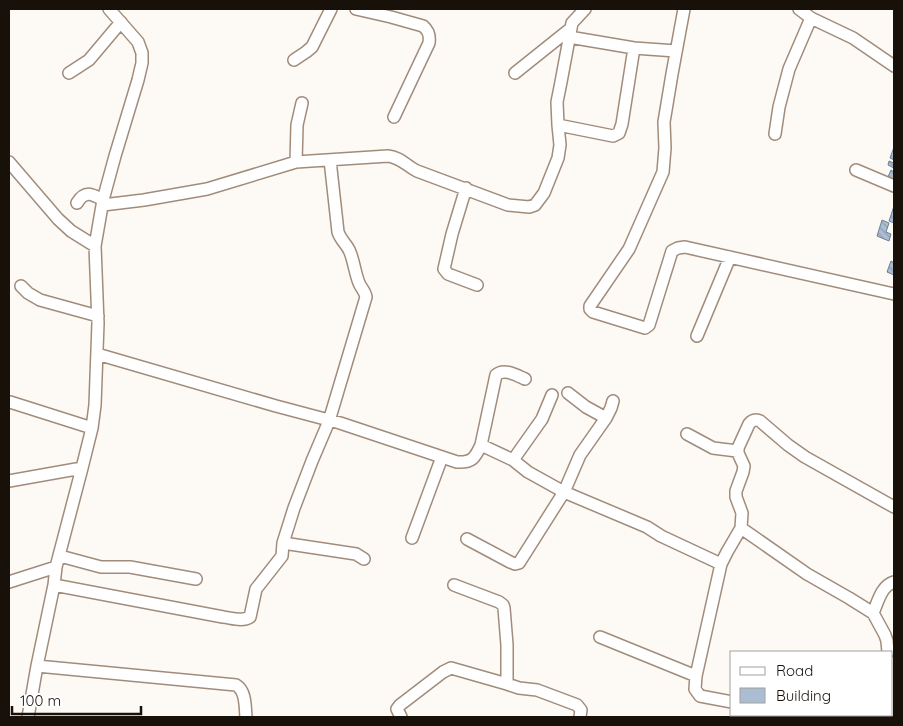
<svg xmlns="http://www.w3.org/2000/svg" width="903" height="726" font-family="Quicksand,sans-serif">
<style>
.building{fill:url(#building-back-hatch);stroke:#6f7f93}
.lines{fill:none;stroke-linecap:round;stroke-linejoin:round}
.minor-casing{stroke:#a18c7b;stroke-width:14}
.minor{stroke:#fff;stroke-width:11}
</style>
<defs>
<pattern id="building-back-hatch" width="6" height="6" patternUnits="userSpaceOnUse" patternTransform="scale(1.25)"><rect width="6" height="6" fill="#abbdd2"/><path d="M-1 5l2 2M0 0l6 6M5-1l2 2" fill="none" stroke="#92a1b3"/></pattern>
</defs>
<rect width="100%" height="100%" fill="#fdf9f5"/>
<!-- building -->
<path class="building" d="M894 147V160L890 158Z
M889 161 894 163V168L888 165Z
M891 170 894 172V180L888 177Z
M894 206V223L889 221Z
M882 220 889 223 886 232 891 234 889 241 877 236Z
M891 261 894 263V275L887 272Z"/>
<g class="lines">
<defs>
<path id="minor" d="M356 9 391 17 423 26C429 31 430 36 429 43L394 117
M684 9 672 74 664 122 665 148 663 172 629 249 590 306V309L593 312 645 328 649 325 672 251 678 248 685 247 894 294
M799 9 811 18 853 38 894 66
M569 37 634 48 676 51
M294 60 306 52 312 47 331 9
M69 73 89 60 121 22
M515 73 570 29
M558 125 613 136 619 133 622 124 634 48
M775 134 779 107 789 69 811 18
M9 162 58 219 71 231 95 246
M296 162 297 125 302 103
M856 170 894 186
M466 188 452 234 444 269 448 274 477 285
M77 203C85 190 92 194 103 200
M103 205 144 200 207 189 296 162 388 156C400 157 407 166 417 171L508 205 529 207 535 205 544 193 558 158 560 145 558 125 557 102 561 82 572 23 585 9
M21 286 28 293 40 300 98 316
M697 336 730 257
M97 354 276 406 340 423 457 462C472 463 475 458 481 445L513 460 528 472 564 492 647 527 661 536 721 564 727 552 741 528 807 574 849 598 873 613 885 635 887 641 888 652
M568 393 586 407 606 418
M10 402 92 428
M687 434 713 448 737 451
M481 445 496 375C504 368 516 375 525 379
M513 460 542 419 552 395
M9 481 82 468
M741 528 742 513 736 497V491L743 472 744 466 738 453V448L749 424C752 420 756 419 760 421L788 445 805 457 894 507
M412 538 442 457
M467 539 510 562 515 564 519 563 564 492 580 455 606 418 611 408 613 401
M283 543 356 554 364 559
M60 556 101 567H130L196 579
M721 564 696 676 695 689 700 696 732 702
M9 582 56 567
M54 585 223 617C232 618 242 622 250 617L256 589 282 556 283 543 294 508 312 461 329 421 366 297C365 291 361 288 359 283 355 273 354 262 350 252 347 244 341 241 338 232L330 160
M873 613C878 602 881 586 894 582
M600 637 696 676
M37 666 236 685C246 691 245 706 246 717
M507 684 519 688 537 690 577 705 581 710 580 717
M808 715 816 717
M28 717 37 666 54 585 56 567 82 468 92 428 95 405 98 323 95 246 103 200 115 156 138 80 142 63V53L138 42 109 9
M401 717 397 709 400 705 443 672 451 668 507 684V645L504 608 503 605 499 602 454 585
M876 717 877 715"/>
</defs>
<!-- minor casing -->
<use href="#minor" class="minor-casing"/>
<!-- minor -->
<use href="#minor" class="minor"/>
</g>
<!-- border -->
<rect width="903" height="726" fill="none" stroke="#18110a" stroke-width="20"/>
<!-- legend -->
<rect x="730" y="651" width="162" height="65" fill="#ffffff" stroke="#a3a09d"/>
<rect x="740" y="667" width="25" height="8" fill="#ffffff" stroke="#a3a09d"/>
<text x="776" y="676" font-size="15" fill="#18110a">Road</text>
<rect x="740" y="688" width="25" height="15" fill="#abbdd2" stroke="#a3a09d"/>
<text x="776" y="701" font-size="15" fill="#18110a">Building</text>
<!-- scale -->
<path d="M12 706v8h129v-8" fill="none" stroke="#18110a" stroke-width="2.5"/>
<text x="20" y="706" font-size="15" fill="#18110a" stroke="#ffffff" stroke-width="4" paint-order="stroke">100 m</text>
</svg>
